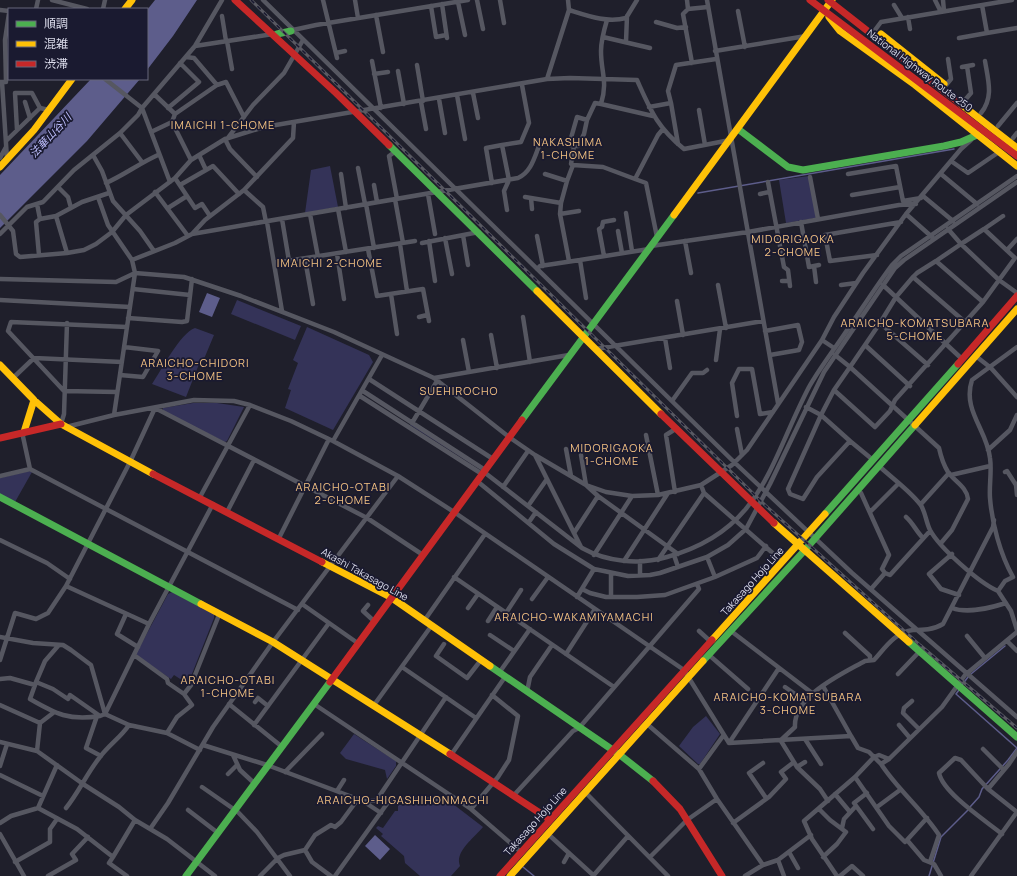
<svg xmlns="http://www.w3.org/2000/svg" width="1017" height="876" font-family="Manrope,'Noto Sans JP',sans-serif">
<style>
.green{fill:#343358}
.water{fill:#5d5d8b}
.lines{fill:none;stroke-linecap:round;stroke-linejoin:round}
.stream{stroke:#5d5d8b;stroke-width:1.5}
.street{stroke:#565761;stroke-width:4.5}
.fast{stroke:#4caf50;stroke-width:7}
.slow{stroke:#ffc107;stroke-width:7}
.jam{stroke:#c62828;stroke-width:7}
.rail-casing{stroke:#595962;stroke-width:3}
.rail{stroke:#1a1a30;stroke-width:1.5;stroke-dasharray:4.5;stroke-linecap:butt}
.labels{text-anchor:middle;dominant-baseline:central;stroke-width:3.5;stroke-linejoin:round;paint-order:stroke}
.street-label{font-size:10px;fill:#dadbea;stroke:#1a1a30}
.neighbourhood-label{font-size:11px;letter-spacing:1px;fill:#f5c382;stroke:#1a1a30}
.water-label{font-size:11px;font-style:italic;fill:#bcbdfb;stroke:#1a1a30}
</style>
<rect width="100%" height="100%" fill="#1f1f2b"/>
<!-- green -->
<path class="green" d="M330 166 338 207 305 213 311 170Z
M809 176 816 218 786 223 779 180Z
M237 300 301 326 295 340 231 314Z
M307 327 369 355 373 362 333 430 285 408 291 390 288 389 298 363 293 360Z
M195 328 214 335 204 359H201L186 397 152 384C161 371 180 333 195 328Z
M193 403H217L244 407 227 441 225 442 163 411V408Z
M411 424 478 467V468L410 425Z
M29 471 32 472 15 502 0 494V478Z
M172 592 214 614V618L188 684 174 675 171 679 137 656V652L168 594Z
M706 716 720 734 700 764H698L679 746 693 727Z
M354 734 396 761V766L387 779 385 770 346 759 340 753Z
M453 804 483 827C475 837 454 852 460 866L451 876H420L405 863 404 856 381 836 383 834 376 828 378 826 383 828 395 811H398V805Z"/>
<!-- water -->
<path class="water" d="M155 0H197L173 36 147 70V10Z
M91 79H140L87 141 0 228V175Z
M207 293 220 298 212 317 199 312Z
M375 835 390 849 380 860 365 846Z"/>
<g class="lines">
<!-- stream -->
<path class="stream" d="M698 193 954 149
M971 674 1005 646
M962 685 968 677
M959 690 956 694 1017 748 1008 760 982 789 979 797 970 807
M523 867 534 876
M929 876 941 837 968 810"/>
<!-- street -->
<path class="street" d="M52 0 87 9
M263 0 734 462 852 573 1017 717
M323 0 337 58
M355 0 358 18
M477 0 483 29
M500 0 504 23
M687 0 688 9 683 14 692 63
M707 0 778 403
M935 0 941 12
M943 0 944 11
M458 2 465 35
M442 4 447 38
M894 5 902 18
M982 5 987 33 1017 28
M431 6 436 37 446 35
M36 9 38 0
M103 9 105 0
M688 9 708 7
M0 10 9 11
M569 10C588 16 607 23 626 18L637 0
M738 11 745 47
M376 15 383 52
M222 16 226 41
M908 17 910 29
M607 20C604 30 601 40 601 51 601 73 608 81 601 104L653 116
M656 22 677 28 686 27
M293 30 316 25 468 0
M875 30 881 22 1012 0
M603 37 650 48
M959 38 987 33
M227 41 232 69
M626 42 627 16
M195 46 273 34
M715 51 806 36
M336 53 345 51
M186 57 194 58 217 85
M372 61 381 108
M417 65 423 101
M962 67 973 65
M398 71 404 104
M374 74 388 72
M105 79 142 108 170 182
M547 79 569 10 568 0
M0 82H6L5 40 9 13
M2 82 7 159
M946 85 951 79 948 59
M473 93 478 118
M154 94 175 114
M457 95 465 139
M439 99 445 133
M965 100 971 93 967 66
M25 102 30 118
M421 102 426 129
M671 103 668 91 676 65 716 59
M649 107 671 103 678 144
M168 108 199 82 180 63
M699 110 705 145
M981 113C994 97 988 80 985 61
M587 120 584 134 578 146 569 145 577 117 587 120 595 103 601 104
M998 126 1017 103
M17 130 15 93H32L40 108
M151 132 172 122
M120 133 142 162
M1013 138 1017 133
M225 139 230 149 257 177
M227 139 253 105 284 73 303 40
M6 141 40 108 49 110
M502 145 521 142 529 123 522 85
M396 151 389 156 397 199
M93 155 102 171 113 201 140 231 154 251
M199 155 206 170
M0 158 6 147
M191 160 172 122 175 114 217 85 226 82 244 117
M951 161 968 173 999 152
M573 165 603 167 635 179
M358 168 365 204
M341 174 346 208
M545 174 567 181 561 203
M848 174 896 166 903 201 921 198
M941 174 977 204
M810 177 818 219
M175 178 195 208 202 204 210 216
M567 181 573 165 571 164 574 146
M768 182 784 267 788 270 790 286
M106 183C124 175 140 163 158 155
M492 183 486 148 502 145 509 180 504 191 507 210
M180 185 213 166 239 194
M374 185 377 202
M58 187 68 197 71 208
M244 190 263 207 266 222
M155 192 188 236
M428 194 435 234
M760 194 769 192
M852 195 900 187
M923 196 953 221
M98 197 108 225 132 260 135 273 114 415
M525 197 561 203 560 214
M531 198 532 209
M395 199 403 243
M37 204 40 219
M366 204 374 248
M168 208 187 196
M338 209 346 252
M626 213 632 251
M310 214 318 257
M906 214 932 237
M0 215 13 231 16 254 20 257 67 253 84 250 96 244 112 232 126 215 175 178 191 160 225 139 264 127 547 79 570 78 637 80C651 111 657 127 684 149L730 140
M56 216 67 253
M282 219 289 261
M267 222 282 311
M801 222 809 267 819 265
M984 229 1003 216
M618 231 622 253
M0 234 27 207 43 202 74 170 120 133 138 115 142 108 195 46 222 0
M192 234 205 220 244 190 293 138 294 122
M463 235 468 265
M537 236 543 266
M657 237 646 183 635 179 658 135 663 129
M445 238 452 274
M429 241 435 281
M685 241 691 273
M422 243 479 232
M400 244 407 291
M651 246 748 232 899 205 916 204
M368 249 377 296 423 289 429 321
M1007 250 1017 239
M337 254 344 299
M39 255 36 222 40 219 56 216 82 202 109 193
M877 255 830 261 825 235 901 222
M604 256 599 229 602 227 603 222 614 220
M305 259 313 304
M132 260 175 243 192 234 518 178C532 172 535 155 541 141
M569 261 560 214 579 211
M936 261 917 273 913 277 965 322
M274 263 415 241
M814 266 816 282
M537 269 540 266 580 260
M913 277 896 297 880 323 928 365
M0 279 116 282 135 273 184 277 241 296 334 332 434 378 509 437 535 455 586 485 606 492 632 496 658 495 701 485 732 465 747 450 822 340 834 317 863 273 906 214 961 149 971 140
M782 281H789
M718 285 726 328
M841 285 856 283
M883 285 962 359
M133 289 190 295
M391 294 397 334
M586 298 580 260 649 249
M0 300 130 307
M677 301 683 335
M983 302 936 261 961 244 999 280 1017 293
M419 317 427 315
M523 317 530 362
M128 318 182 322 187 321 192 279
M880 323 865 345 910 386
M765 331 798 325 802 342 799 350 770 355
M491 335 497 368
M665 338 670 368
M463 340 469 372
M822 340 834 348
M865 345 850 367 939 448C941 457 943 464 948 472 954 481 967 487 968 499L952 530 941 543
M1017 347 972 380C962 410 987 430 990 458 992 471 989 485 990 498 992 523 1000 554 1013 577L1005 581 998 591 1011 611 1017 630
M596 349 763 321
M835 355 850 367 834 390 875 427 890 411 895 400 983 302 1015 258 984 229 961 244 948 229
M977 357 991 368 1017 397
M716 360 720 329
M120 375 143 377 158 351 124 347
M13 378 34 358 122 362
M434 378 569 355
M369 379 493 459
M363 391 485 470
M117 392 64 391 8 331 11 322 127 327
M360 396 482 474
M672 401 692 373H703L707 370
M806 407 821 415 834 390
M821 415 850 441 817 477 803 499 790 494 788 489Z
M737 416 732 383 739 369H752L760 414 773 412
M412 423 437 381
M61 424 64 414 67 323
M66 427 114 415 194 400 234 401 250 405 291 421 333 441 398 476 454 512 684 670 729 743 851 736 858 748 869 752 881 764 889 759
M737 429 742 455
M22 432 30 469
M646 435 658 495
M333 441 382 355
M850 441 873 460
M641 448 649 447
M566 449 571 476
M988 450 1010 430 1017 415
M535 455 581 547
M581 455 586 485 598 496 678 554
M879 466C892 478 909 490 920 504 925 510 926 522 930 530 939 547 979 583 998 591
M484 472 582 548C607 562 639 565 667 557 762 531 769 464 809 387 818 371 830 355 841 339 858 315 874 289 892 265L901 256 1017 176
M1005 472 1007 471 1016 485
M951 475 990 466
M0 476 30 469 298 610
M477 481 554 544 594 569 628 576 650 575 660 573 707 557 728 545 746 529 770 484 824 372 895 268 904 260 1017 182
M1017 484 1016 485 1017 495
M701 485 704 493 783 562
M503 487 528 451
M675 492 666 435 677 428
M861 493 889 555 882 569 885 573
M200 497 250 405
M921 504 949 473
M528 506 547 479
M871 511 898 484
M227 512 254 460
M906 517C913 523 916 531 923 538
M529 522 536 512
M574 533 598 496
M279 538 329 439
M0 540 47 563 70 579
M952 554 929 574 941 589 959 595
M594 555 632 496
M674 555 678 567
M707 557 715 577
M658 560 704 493
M624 561 668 493
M640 561V575
M611 573V597
M454 577 614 687
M66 586 149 624
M582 589 590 593 606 597H637L665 595 715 577 757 558 766 546
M871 589 885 573 890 575 930 531
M577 597 594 569
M532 599 548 577
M302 604 359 644
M368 605 363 611 375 622
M468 608 478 594
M952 608C968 614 990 608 1006 603
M506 613 521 590
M126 614 117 634 138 647
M424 621 485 534
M488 621 497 607
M699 631 710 641
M731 631 812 693
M845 633 870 656V660
M490 635 514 651
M967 636 985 658
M0 637 33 643 63 645 71 650 91 665 105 714
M1007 641 1017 651
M444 644 436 656 467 678 481 660
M566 654 595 609
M134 655 167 679 168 683 184 694 191 685 219 615
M709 655 748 689
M0 660 15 613 36 619 48 613 66 586 130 462 155 408 367 518 423 555
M402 667 476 718
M499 673 530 629
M898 674 919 652
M0 679 10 678 35 685 36 682 53 689 68 699 70 695 100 716 105 714 129 725 167 733 200 750
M36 682 45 661 58 646
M35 685 30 699C56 714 69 721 100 716
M823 686 851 736
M785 687 805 701
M527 692 530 677 552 645
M912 701 904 708 903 713 919 729
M255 702 258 698 268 706
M229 704 281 746
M314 704 471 809 522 853
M0 705 40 723 37 751
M374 705 432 625
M105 714 149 624 213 504
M97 716 86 748 101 756
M40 723 53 713
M647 724 699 769 717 799 763 865 745 876
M254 725 329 623
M899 725 910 738
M167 733 177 717 192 705 184 694
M805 739 821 764
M781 740 795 727C793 696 842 674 865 661L874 660C885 648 895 632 913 630 923 630 933 630 943 624L993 527 994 520
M781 741 797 767 820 789 828 801
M0 742 37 751 83 784 119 807 135 820 167 839 215 876
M729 743 779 668
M203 745 267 765 363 801 381 813
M983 749 1004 770
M233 755 240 770 254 783
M451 755 505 677
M763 763 749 773 766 798
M881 764C898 790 922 809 939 835L930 862
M0 766 7 744
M797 767 805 762
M699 769 723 736
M285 772 322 734
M228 774 237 765
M0 775 43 796
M855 777 889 826 905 842 907 840 924 860 934 864 941 876
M202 787 235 810
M988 789 1009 764 1017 752
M337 791 344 780
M586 793 668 876
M867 793 854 803 873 829
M835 794 850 812
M514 795 573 731 579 728 699 589 697 584
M363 801 455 799
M376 801 446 697
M877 807 900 790
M38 808 57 765
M66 808C79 792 87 773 100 757 109 745 121 737 129 725
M235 809 257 832 290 876
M471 809 498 777 509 760 518 716 492 695
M819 809 830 820 846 832 837 844 823 857
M188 810 218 833
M0 823 11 816 38 808 77 829 113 857 109 863 127 876
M733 823 769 797 786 779 781 772 794 762
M842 828 844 819 856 806
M150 829 168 803 213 727 273 642 398 476
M0 834 24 876
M548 834 593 875
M1002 834C986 821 943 793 939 773L955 758 961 760 988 789 1017 812
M907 840 927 818
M305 850 312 862 331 876
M789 852 798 868
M113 857 135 820
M650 857 687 820 717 799
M778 860 784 876
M15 862 50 842V829L57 819
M564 862 569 853
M763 865 778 860 811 835
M48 876 76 860 72 854 88 837
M260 876 278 858 284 855 305 850 315 835 331 825 335 827 341 822 358 799
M335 876 389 801
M593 876 628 836
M837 876 812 839 804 821 855 777 874 757 879 755 889 759 942 707 965 675 1017 632
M840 876 852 866 863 876
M971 876 1017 812"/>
<!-- fast -->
<path class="fast" d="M277 34 291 31
M738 129 788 167 803 170 944 146 961 142 977 135
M389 145 537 291
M522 420 674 215
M0 497 201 604
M825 514 958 364
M909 642 1017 737
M703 661 804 551 915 425
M490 666 620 755 653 781
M186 876 330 682"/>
<!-- slow -->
<path class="slow" d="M125 9 132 0
M829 17 840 31 915 85 1017 166
M881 34 944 84
M962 105 1017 148
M0 167 34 130 72 79
M674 215 832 0
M537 291 661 414
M0 365 34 400 61 424 153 474
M915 425 1017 309
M24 432 34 400
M774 523 909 642
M322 562 392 598 490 666
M201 604 273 642 450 754
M712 640 825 514
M510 876 703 661"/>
<!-- jam -->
<path class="jam" d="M235 0 336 93 389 145
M810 0 1017 156
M828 0 962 105
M958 364 1017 296
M661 414 774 523
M0 438 61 424
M153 474 322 562
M330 682 522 420
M450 754 549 819
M653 781 680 809 722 876
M500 876 712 640"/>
<defs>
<path id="rail" d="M251 0 765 505 920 645 1017 728"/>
</defs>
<!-- rail casing -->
<use href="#rail" class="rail-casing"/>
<!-- rail -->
<use href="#rail" class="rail"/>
</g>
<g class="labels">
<!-- street labels -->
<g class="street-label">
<text transform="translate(920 70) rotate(37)">National Highway Route 250</text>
<text transform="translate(365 574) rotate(29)">Akashi Takasago Line</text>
<text transform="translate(752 581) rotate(-48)">Takasago Hojo Line</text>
<text transform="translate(535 821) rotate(-48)">Takasago Hojo Line</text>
</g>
<!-- neighbourhood labels -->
<g class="neighbourhood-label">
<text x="223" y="124">IMAICHI 1-CHOME</text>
<text x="568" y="141">NAKASHIMA<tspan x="568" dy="13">1-CHOME</tspan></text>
<text x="793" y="238">MIDORIGAOKA<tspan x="793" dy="13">2-CHOME</tspan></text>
<text x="330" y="262">IMAICHI 2-CHOME</text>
<text x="915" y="322">ARAICHO-KOMATSUBARA<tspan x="915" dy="13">5-CHOME</tspan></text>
<text x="195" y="362">ARAICHO-CHIDORI<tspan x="195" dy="13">3-CHOME</tspan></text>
<text x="459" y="390">SUEHIROCHO</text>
<text x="612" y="447">MIDORIGAOKA<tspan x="612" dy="13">1-CHOME</tspan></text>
<text x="343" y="486">ARAICHO-OTABI<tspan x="343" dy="13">2-CHOME</tspan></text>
<text x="574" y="616">ARAICHO-WAKAMIYAMACHI</text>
<text x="228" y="679">ARAICHO-OTABI<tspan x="228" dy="13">1-CHOME</tspan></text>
<text x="788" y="696">ARAICHO-KOMATSUBARA<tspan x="788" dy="13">3-CHOME</tspan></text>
<text x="403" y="799">ARAICHO-HIGASHIHONMACHI</text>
</g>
<!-- water labels -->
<g class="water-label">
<text transform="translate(50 135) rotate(-47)">法華山谷川</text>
</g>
</g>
<!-- legend -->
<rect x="8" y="8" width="140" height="72" fill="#1a1a30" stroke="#67677a"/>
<rect x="16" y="21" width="20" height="6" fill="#4caf50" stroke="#67677a"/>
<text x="44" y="28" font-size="12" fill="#dadbea">順調</text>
<rect x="16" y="41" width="20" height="6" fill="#ffc107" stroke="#67677a"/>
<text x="44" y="48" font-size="12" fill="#dadbea">混雑</text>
<rect x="16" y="61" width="20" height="6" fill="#c62828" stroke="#67677a"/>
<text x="44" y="68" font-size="12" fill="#dadbea">渋滞</text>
</svg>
